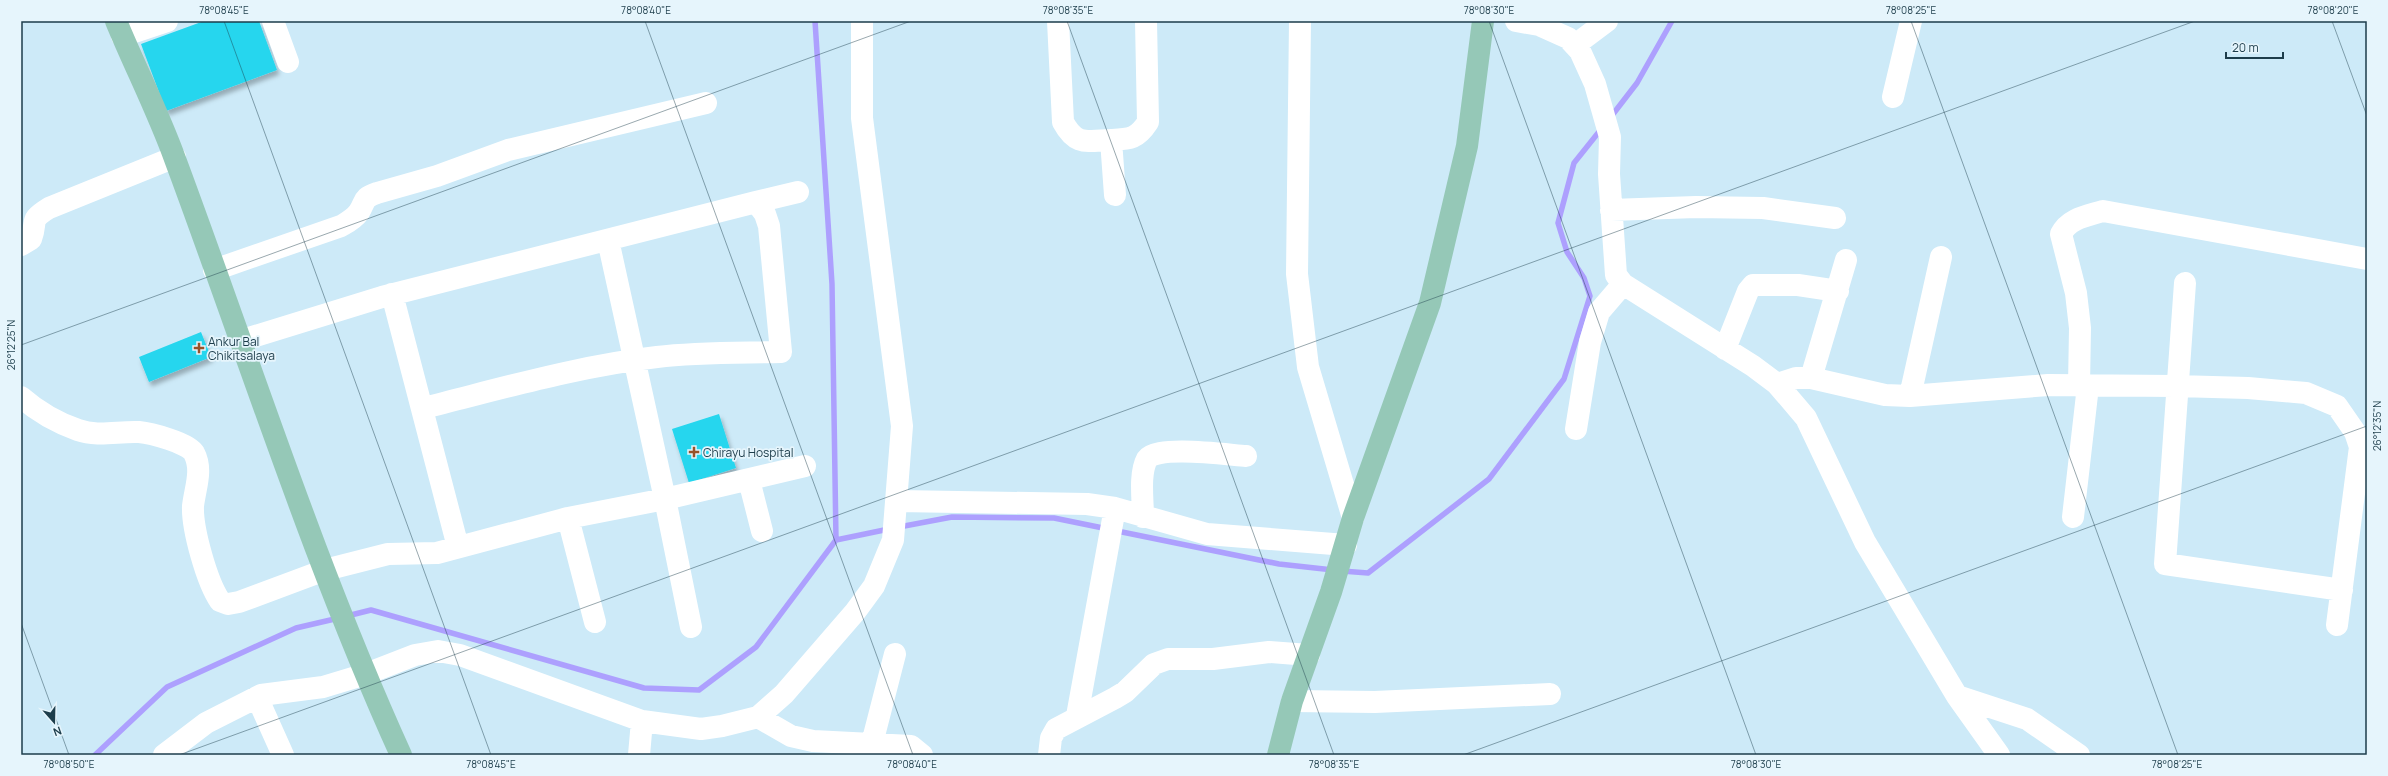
<svg xmlns="http://www.w3.org/2000/svg" width="2388" height="776" font-family="Manrope,sans-serif">
<style>
.lines{fill:none;stroke-linecap:round;stroke-linejoin:round}
.stream{stroke:#ada0fe;stroke-width:5.5}
.building{fill:#25d6ee;filter:url(#shadow)}
.minor{stroke:#fff;stroke-width:22}
.major{stroke:#95c8b7;stroke-width:22}
.ticks{fill:none;stroke:#1d3d4b;stroke-width:1;stroke-opacity:0.45}
.poi-dot{fill:#985229;stroke:#e6f5fc;stroke-width:1.5}
.labels{text-anchor:middle;dominant-baseline:central;stroke-width:3.5;stroke-linejoin:round;paint-order:stroke}
.poi-label{font-size:12px;fill:#1d3d4b;stroke:#e6f5fc;text-anchor:start}
.neatline{fill:none;stroke:#1d3d4b;stroke-width:1.5}
.ticks-label{font-size:10px;text-anchor:middle;fill:#1d3d4b}
</style>
<defs>
<filter id="shadow"><feDropShadow dx="2.5" dy="4.5" stdDeviation="2" flood-color="#0004"/></filter>
</defs>
<rect width="100%" height="100%" fill="#cdeaf8"/>
<g class="lines">
<!-- stream -->
<path class="stream" d="M1610 118 1637 83 1672 21
M899 527 952 517 1054 518 1103 528
M1122 532 1279 564 1333 570
M836 540 889 529
M1342 571 1368 573 1489 479 1564 379 1590 296 1584 278 1567 252 1558 223 1574 163 1602 128
M347 616 371 610 644 688 699 690 756 647 836 540 832 284 815 21
M95 755 167 687 296 628 339 618"/>
</g>
<!-- building -->
<path class="building" d="M204 21H259L277 70 166 111 141 44Z
M201 332 211 357 149 382 139 357Z
M719 414 736 468 689 483 672 429Z"/>
<g class="lines">
<!-- minor -->
<path class="minor" d="M273 21 288 62
M1058 21 1063 122C1076 146 1086 141 1111 140L1115 195
M1300 21 1297 274 1308 367 1353 518
M1516 21 1539 25 1568 38 1580 51 1595 84 1610 137 1609 174 1616 275 1623 284 1753 366 1777 384 1806 418 1865 542 1957 696 1999 755
M122 36 167 21
M1575 45 1607 21
M1893 97 1911 21
M1111 140C1130 139 1137 139 1148 122L1146 21
M756 202 798 192
M1611 210 1696 207 1763 208 1835 218
M608 240 665 499 805 466
M21 245 31 239C38 220 28 221 49 208L175 157
M214 270 341 226C348 222 354 219 359 212 366 201 362 198 377 193L437 176 508 150 706 103
M2185 283 2165 564 2342 590
M392 294 458 547
M239 341 382 297 756 202 765 214 769 226 781 352C739 353 698 352 657 357 578 366 500 389 423 408
M1725 349 1748 291 1753 285H1798L1838 291
M1811 378 1846 260
M1777 384 1796 378H1811L1885 395 1910 396 2048 385 2177 386 2248 388 2306 393 2337 406 2355 432 2360 447 2337 625
M2079 386 2080 328 2076 293 2061 234C2069 218 2087 216 2103 211L2367 259
M1910 396 1941 257
M21 397C37 411 58 423 78 430 98 437 118 431 139 432 150 433 189 443 194 453 203 470 195 488 193 506 192 529 207 582 220 601L228 604 239 602 325 570 388 554 437 553 568 518 665 499 691 627
M1576 429 1590 342 1599 312 1623 284
M749 480 762 531
M898 501 1087 504 1115 508 1207 534 1346 545
M1143 517C1143 500 1139 474 1147 459 1156 445 1229 455 1246 456
M2073 517 2088 386
M568 518 595 622
M1957 696 2027 719 2079 755
M257 697 283 755
M1292 701 1375 702 1550 694
M1077 716 1115 508
M758 717 791 736 813 741 911 746 922 755
M164 755 206 723 261 695 323 687 366 674 415 655 438 651 460 655 642 721 701 729 722 726 758 717 784 694 855 612 874 586 893 540 902 426 862 118V21
M639 755 642 721
M869 755 895 654
M1049 755 1051 738 1056 729 1115 698 1125 692 1154 664 1168 659H1213L1269 652 1309 655"/>
<!-- major -->
<path class="major" d="M116 21C135 67 158 112 175 159 249 358 313 561 401 755
M1278 755 1292 701 1331 592 1353 518 1430 303 1467 146 1483 21"/>
</g>
<!-- ticks -->
<path class="ticks" d="M224 21 491 755M645 21 913 755M1067 21 1334 755M1489 21 1756 755M1911 21 2178 755M2332 21 2367 116M21 345 911 21M21 623 69 755M179 755 2195 21M1463 755 2367 426"/>
<!-- markers -->
<g class="poi-dot">
<path d="M197 342h4v4h4v4h-4v4h-4v-4h-4v-4h4z"/>
<path d="M692 446h4v4h4v4h-4v4h-4v-4h-4v-4h4z"/>
</g>
<g class="labels">
<!-- poi labels -->
<g class="poi-label">
<text x="208" y="341">Ankur Bal<tspan x="208" dy="14">Chikitsalaya</tspan></text>
<text x="703" y="452">Chirayu Hospital</text>
</g>
</g>
<!-- border -->
<rect width="2388" height="776" fill="none" stroke="#e6f5fc" stroke-width="44"/>
<!-- north arrow -->
<g transform="translate(54 722) rotate(160)" stroke="#e6f5fc" stroke-width="3" paint-order="stroke">
<path d="M0-3L7 15L0 10L-7 15Z" fill="#1d3d4b"/>
<text y="-6" font-size="11" font-weight="bold" text-anchor="middle" fill="#1d3d4b">N</text>
</g>
<!-- scale -->
<path d="M2226 52v6h57v-6" fill="none" stroke="#1d3d4b" stroke-width="2"/>
<text x="2232" y="52" font-size="12" fill="#1d3d4b" stroke="#e6f5fc" stroke-width="3" paint-order="stroke">20 m</text>
<rect x="22" y="22" width="2344" height="732" class="neatline"/>
<g class="ticks-label">
<text x="224" y="14">78°08'45"E</text>
<text x="646" y="14">78°08'40"E</text>
<text x="1068" y="14">78°08'35"E</text>
<text x="1489" y="14">78°08'30"E</text>
<text x="1911" y="14">78°08'25"E</text>
<text x="2333" y="14">78°08'20"E</text>
<text transform="translate(11 345) rotate(-90)" y="4">26°12'25"N</text>
<text transform="translate(2377 426) rotate(-90)" y="4">26°12'35"N</text>
<text x="69" y="768">78°08'50"E</text>
<text x="491" y="768">78°08'45"E</text>
<text x="912" y="768">78°08'40"E</text>
<text x="1334" y="768">78°08'35"E</text>
<text x="1756" y="768">78°08'30"E</text>
<text x="2177" y="768">78°08'25"E</text>
</g>
</svg>
